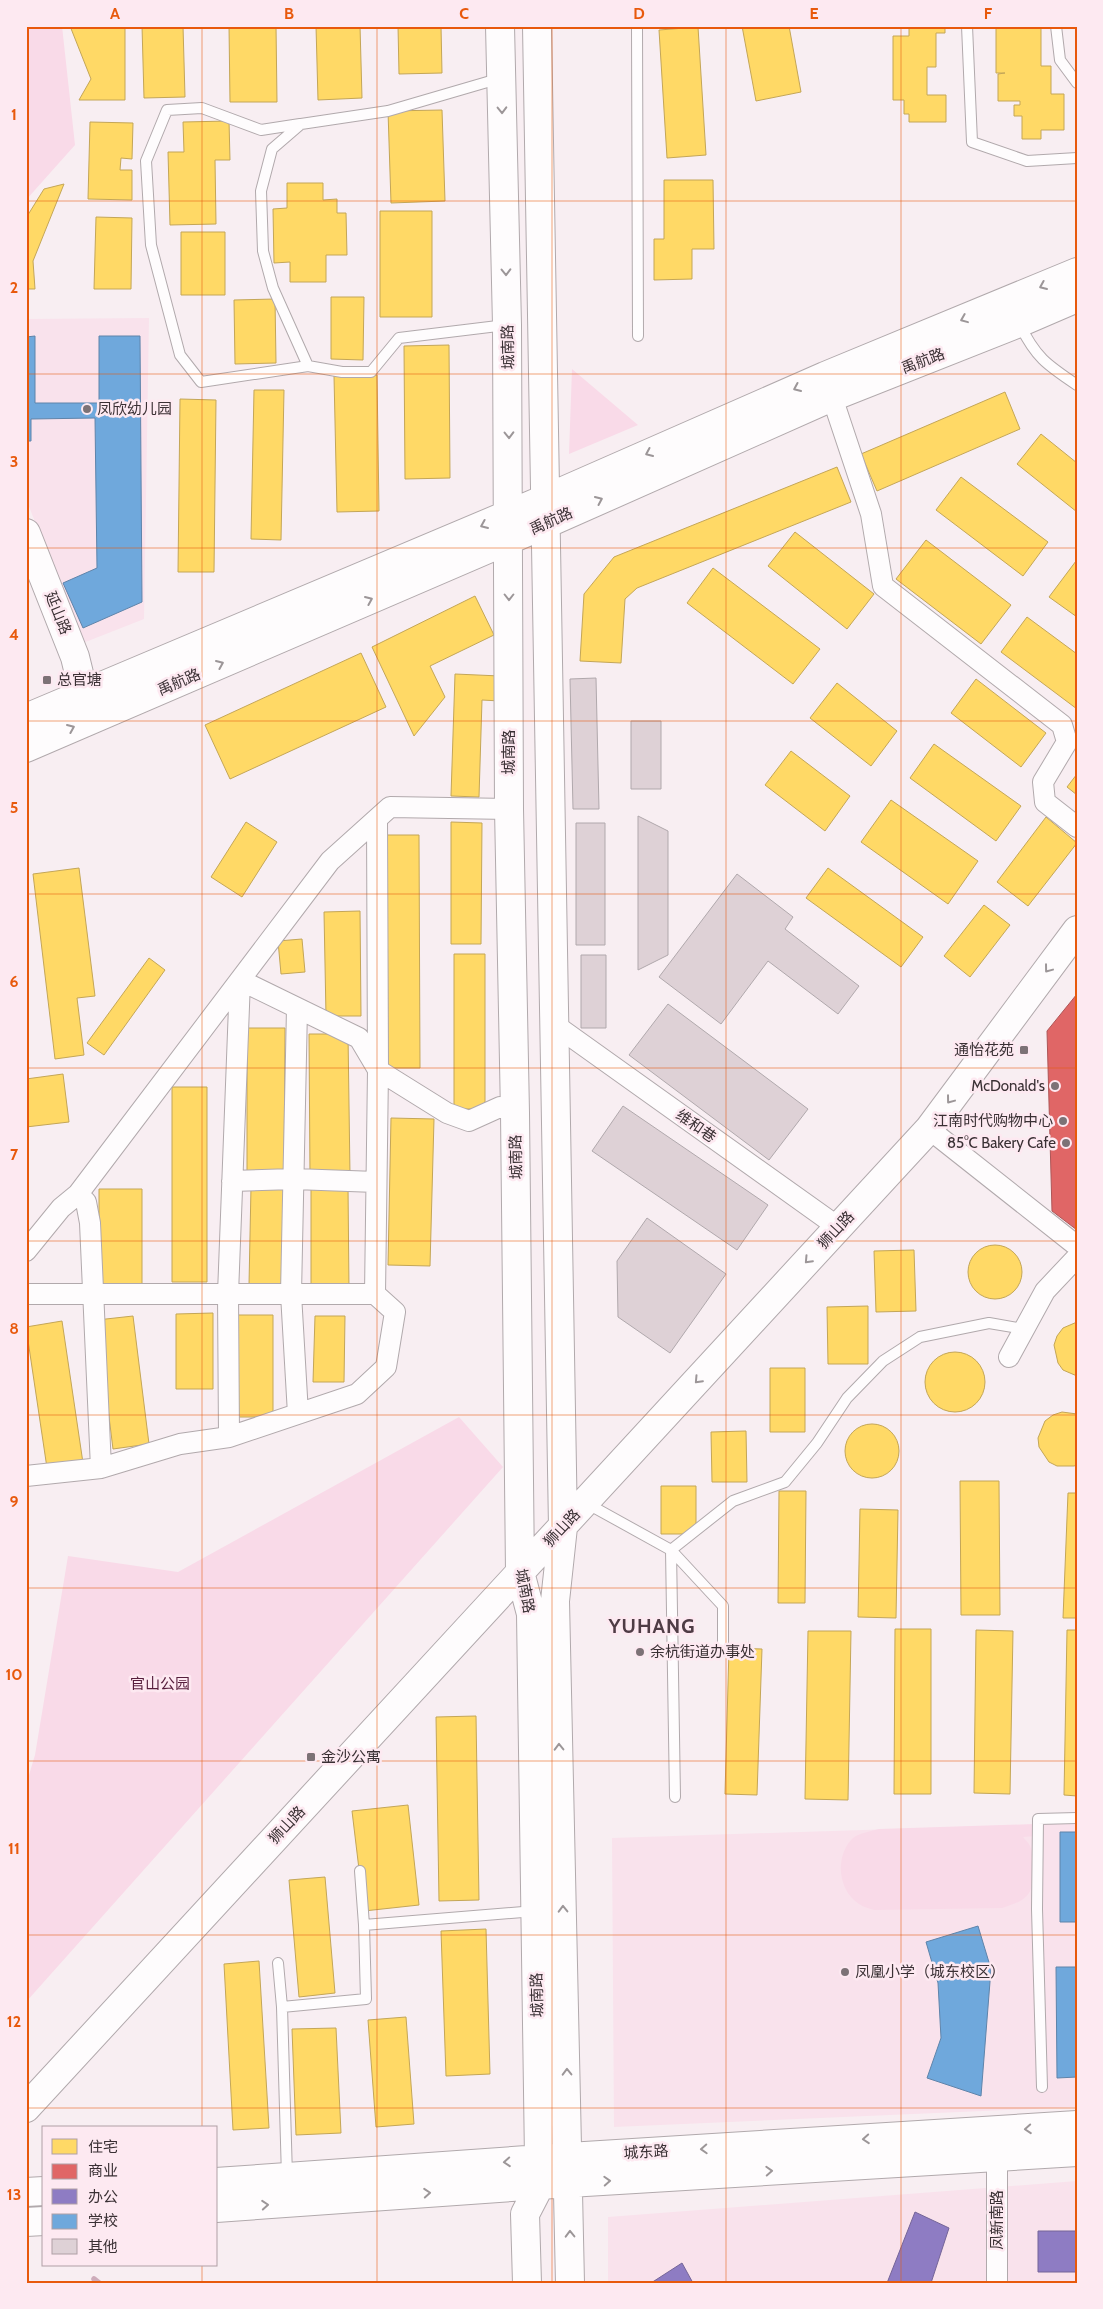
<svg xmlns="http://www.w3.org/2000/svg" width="1103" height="2309" font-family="Cabin,'Noto Sans SC',sans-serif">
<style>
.built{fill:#f9e2ec}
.green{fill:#f9dae8}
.homes{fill:#ffd966;stroke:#c4a657}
.shops{fill:#e06666;stroke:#ae5657}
.offices{fill:#8e7cc3;stroke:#756598}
.schools{fill:#6fa8dc;stroke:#5f84aa}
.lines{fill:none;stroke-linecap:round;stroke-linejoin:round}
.stream{stroke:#ceacbb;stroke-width:5.5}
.building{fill:#ded1d6;stroke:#b0a8ac}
.lane-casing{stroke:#b1a9ac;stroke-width:12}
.street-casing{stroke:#b1a9ac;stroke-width:22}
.secondary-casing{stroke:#b1a9ac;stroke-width:30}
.lane{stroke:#fefcfd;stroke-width:10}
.street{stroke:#fefcfd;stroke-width:20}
.secondary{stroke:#fefcfd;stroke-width:28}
.oneway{stroke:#9c9698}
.grid{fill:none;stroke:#e8590c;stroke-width:1;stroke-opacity:0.55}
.poi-dot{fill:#7c7276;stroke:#fde9f1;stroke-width:2}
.labels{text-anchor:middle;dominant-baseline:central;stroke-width:5;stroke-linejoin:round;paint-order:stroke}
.street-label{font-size:15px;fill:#3a3034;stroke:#fde9f1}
.poi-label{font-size:15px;fill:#3a3034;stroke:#fde9f1;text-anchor:start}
.park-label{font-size:15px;fill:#561e3c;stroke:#fde9f1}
.district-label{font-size:20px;font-weight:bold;letter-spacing:1px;fill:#4f3c45;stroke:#fde9f1}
.neatline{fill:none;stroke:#e8590c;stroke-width:2}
.grid-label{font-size:16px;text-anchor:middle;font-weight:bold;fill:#e8590c}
</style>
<rect width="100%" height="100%" fill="#f8eef2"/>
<!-- built -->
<path class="built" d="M149 318 144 619 83 643 26 499V319Z
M1077 1823V2107L614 2127 612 1838Z
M1077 2181V2283H608V2217Z"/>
<!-- green -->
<path class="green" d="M26 26H62L75 145 26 200Z
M572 369 638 425 569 454Z
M459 1417 503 1467 26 2002V1785L35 1755 68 1556 178 1572Z
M1036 1824V1836L1023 1837C1025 1840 1029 1843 1030 1846 1035 1856 1035 1884 1029 1893 1023 1902 1011 1905 1002 1908L874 1910C869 1908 863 1907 859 1904 837 1890 835 1855 853 1838 859 1833 872 1831 879 1829Z"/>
<!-- homes -->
<path class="homes" d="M70 26H125V100H79L91 79Z
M142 26H183L185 97 144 98Z
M229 26H276L277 102H230Z
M316 26H360L362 98 318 100Z
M398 26H441L442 73 399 74Z
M742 26H789L801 92 756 101Z
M909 26H945V33H936V67H927V95H946V122H909V114H904V100H893V36H909Z
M996 26H1041V66H1051V94H1064V130H1041V139H1022V116H1014V105H1020V101H998V74L1005 73H996Z
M698 27 706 155 667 158 659 30Z
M442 110 445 201 391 203 388 111Z
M229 121 230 160H215L216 224 170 225 168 152H184L183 122Z
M90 122 133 123 132 159 121 158 120 170H132V200L88 199Z
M664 180H713L714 249H692V279L654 280V239H664Z
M287 183H323V200L337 199V213H346L347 255H326V282H290V262L274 263 273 209 287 208Z
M64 184 33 261 35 289H26V218L44 189Z
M380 211H432V317H380Z
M96 217 132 218 131 289H94Z
M181 232H225V295H181Z
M331 297H364L363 360 331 359Z
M275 299 276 363 235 364 234 300Z
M449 345 450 478 405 479 404 346Z
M377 375 379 511 337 512 334 376Z
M254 390H284L281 540 251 539Z
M1005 392 1020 429 877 491 861 454Z
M180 399 216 400 214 572H178Z
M1041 434 1077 463V512L1017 464Z
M837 467 851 502 637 588 625 599 621 663 580 661 584 594 614 557Z
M961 477 1048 542 1023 576 936 510Z
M795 532 874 594 847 629 768 566Z
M926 540 1011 605 981 644 896 579Z
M1076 561 1077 562V617L1049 597Z
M713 568 820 649 793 684 687 603Z
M475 596 494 635 430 666 445 697 414 736 372 647Z
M1027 617 1077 654V709L1001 652Z
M361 653 386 707 230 779 205 725Z
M455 674 500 676V701L482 700 479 797 451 796Z
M976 679 1046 733 1021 767 951 713Z
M837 683 897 731 871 766 810 718Z
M934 744 1021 806 996 841 910 778Z
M791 751 850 796 825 831 765 785Z
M1077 774V795L1067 787Z
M891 800 978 861 948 904 861 842Z
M1046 817 1077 843 1028 906 997 882Z
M246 822 277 842 242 897 211 877Z
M451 822 482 823 481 944H451Z
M387 835H419L420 1068H388Z
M79 868 95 996 77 998 84 1055 55 1059 33 874Z
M828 868 923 937 901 967 806 898Z
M984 905 1010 925 970 977 944 956Z
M360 911 361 1016H326L324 912Z
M302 939 305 972 281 974 278 941Z
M454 954H485V1109H454Z
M149 958 165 970 104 1055 87 1043Z
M247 1028H285L284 1174H247Z
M309 1034H348L350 1176H310Z
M63 1074 69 1122 26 1127V1079Z
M172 1087H207V1282H172Z
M391 1118 434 1119 430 1266 388 1265Z
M311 1186H348L349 1290H311Z
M251 1187H284L283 1285H249Z
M99 1189H142V1286H99Z
M968 1272a27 27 0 1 1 54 0a27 27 0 1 1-54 0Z
M914 1250 916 1311 876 1312 874 1251Z
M868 1306V1364H828L827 1307Z
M213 1313V1389H176V1314Z
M237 1315H273V1417H237Z
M133 1316 149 1444 113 1449 97 1320Z
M315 1316H345L344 1382H313Z
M62 1321 83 1463 47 1468 26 1327Z
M1077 1322V1376L1063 1370 1058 1363 1054 1345 1057 1336 1063 1328Z
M925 1382a30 30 0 1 1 60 0a30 30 0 1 1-60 0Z
M770 1368H805V1432H770Z
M1062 1412 1077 1414V1465L1074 1466H1057L1049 1462 1039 1447 1038 1438 1045 1421 1053 1415Z
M845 1451a27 27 0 1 1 54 0a27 27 0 1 1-54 0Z
M746 1431 747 1482H712L711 1432Z
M960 1481H999L1000 1615H961Z
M661 1486H696V1534H661Z
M779 1491H806L805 1603H778Z
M1068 1493H1077V1618H1063Z
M860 1509 898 1510 896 1618 858 1617Z
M895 1629H931V1794H894Z
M976 1630 1013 1631 1010 1794 974 1793Z
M1067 1630H1077V1796L1064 1795Z
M808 1631H851L848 1800 805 1799Z
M729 1648 762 1649 757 1795 725 1794Z
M476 1716 479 1900 439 1901 436 1717Z
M408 1805 419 1905 364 1911 352 1811Z
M325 1877 335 1993 299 1997 289 1880Z
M486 1929 490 2074 446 2076 441 1931Z
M259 1961 269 2128 233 2130 224 1964Z
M406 2017 414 2124 376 2127 368 2020Z
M336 2028 341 2133 296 2135 292 2029Z"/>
<!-- shops -->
<path class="shops" d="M1077 994V1230L1052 1211 1047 1031Z"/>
<!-- offices -->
<path class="offices" d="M915 2212 949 2228 931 2283H887Z
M1038 2231H1077V2272H1038Z
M682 2263 693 2283H651Z"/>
<!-- schools -->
<path class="schools" d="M35 336V403H99V336H140L142 602 83 628 63 583 97 568 95 418 31 419V441H26V337Z
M1060 1832H1077V1922H1060Z
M978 1926 991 1969 981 2096 927 2078 941 2038 938 1983 926 1942Z
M1056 1967H1077V2077L1057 2078Z"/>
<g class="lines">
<!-- stream -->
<path class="stream" d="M94 2279 99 2283"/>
</g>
<!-- building -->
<path class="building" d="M596 678 599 809H573L570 679Z
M631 721H661V789H631Z
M638 816 668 831V955L638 970Z
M576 823H605V945H576Z
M737 874 793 917 785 929 859 986 838 1014 768 961 721 1024 659 977Z
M581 955H606V1028H581Z
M668 1004 808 1109 769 1160 629 1055Z
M623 1106 768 1205 737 1250 592 1151Z
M647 1218 726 1274 670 1353 618 1317 617 1261Z"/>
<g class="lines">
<defs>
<path id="lane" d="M637 26 638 336
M967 26 972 142 1027 161 1077 158
M1056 26 1060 60 1077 83
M501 78 388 111 301 124 272 149 261 191 263 251 273 288 308 366 342 372H371L399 338 506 325
M300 124 261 130 202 108 167 110 146 161 151 245 180 355 201 382 308 366
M1019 323C1035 357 1047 365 1077 385
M586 1503 671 1550 723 1606V1651
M675 1797 671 1550 733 1501 785 1482 817 1443 847 1398 883 1361 920 1337 989 1323 1024 1329
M364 1925 535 1911
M278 1963 282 2007 287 2176
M282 2007 366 1999 364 1925 360 1871
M1042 2087 1037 1909 1038 1819 1077 1818"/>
<path id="street" d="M828 385 871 514 883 586 1062 725 1067 742 1043 782 1045 802 1077 827
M377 819 378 1070 447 1113 469 1121 500 1107 515 1113
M297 1008 291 1294 298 1414
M555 1025 838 1227
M929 1129 1077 1246
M232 1181 294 1179 376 1182
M26 1251 61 1208 78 1194 330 861 390 807 509 809
M26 1294H375L395 1312 386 1367 357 1394 229 1437 180 1444 101 1468
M1009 1357 1045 1291 1077 1257
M229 1437 228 1294 240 980 359 1038 378 1070 375 1294
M26 1476 101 1468 90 1223 86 1202 78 1194
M997 2157V2283"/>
<path id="secondary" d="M500 26 507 325 509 809 515 1113 520 1572 531 1614 539 2159 540 2185 525 2214 527 2283
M537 26 563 1527 555 1601 570 2283
M26 533 75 657 84 694
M26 718 545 499 825 376 1077 272
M26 748 546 524 832 397 1019 323 1077 298
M26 2108 929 1129 1077 930
M216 2182 569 2157 1077 2125
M26 2192 44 2191
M216 2208 569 2183 1077 2152
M26 2222 44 2221"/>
</defs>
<!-- lane casing -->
<use href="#lane" class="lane-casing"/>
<!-- street casing -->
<use href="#street" class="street-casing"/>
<!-- secondary casing -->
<use href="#secondary" class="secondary-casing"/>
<!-- lane -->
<use href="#lane" class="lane"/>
<!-- street -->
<use href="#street" class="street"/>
<!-- secondary -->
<use href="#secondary" class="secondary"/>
</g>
<!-- one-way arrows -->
<defs><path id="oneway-chevron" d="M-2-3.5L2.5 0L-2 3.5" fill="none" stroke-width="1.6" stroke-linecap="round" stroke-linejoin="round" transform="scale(1.25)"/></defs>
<g class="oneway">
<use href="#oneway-chevron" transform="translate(502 110) rotate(89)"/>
<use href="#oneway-chevron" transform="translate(506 272) rotate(89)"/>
<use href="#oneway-chevron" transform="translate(1043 286) rotate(157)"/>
<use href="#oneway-chevron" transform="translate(964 319) rotate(158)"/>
<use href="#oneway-chevron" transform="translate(797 388) rotate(156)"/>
<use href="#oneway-chevron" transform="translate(509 435) rotate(89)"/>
<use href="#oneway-chevron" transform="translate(649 453) rotate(156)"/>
<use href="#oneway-chevron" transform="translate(599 500) rotate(-24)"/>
<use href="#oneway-chevron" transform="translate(484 525) rotate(157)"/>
<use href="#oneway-chevron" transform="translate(509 597) rotate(90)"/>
<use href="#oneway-chevron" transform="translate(369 600) rotate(-23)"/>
<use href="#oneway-chevron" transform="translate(220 664) rotate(-23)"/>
<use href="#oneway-chevron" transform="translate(71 728) rotate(-23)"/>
<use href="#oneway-chevron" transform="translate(1048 969) rotate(127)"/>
<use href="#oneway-chevron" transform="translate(950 1100) rotate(127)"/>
<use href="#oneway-chevron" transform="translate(808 1260) rotate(133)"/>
<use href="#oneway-chevron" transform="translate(698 1380) rotate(133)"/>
<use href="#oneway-chevron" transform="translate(559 1747) rotate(-91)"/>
<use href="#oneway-chevron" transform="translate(563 1909) rotate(-91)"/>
<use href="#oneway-chevron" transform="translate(567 2072) rotate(-91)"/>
<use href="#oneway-chevron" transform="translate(1028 2129) rotate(176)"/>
<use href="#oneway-chevron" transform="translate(866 2139) rotate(176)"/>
<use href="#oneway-chevron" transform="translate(704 2149) rotate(177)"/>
<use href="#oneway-chevron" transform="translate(507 2162) rotate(176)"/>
<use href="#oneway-chevron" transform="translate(769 2171) rotate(-3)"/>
<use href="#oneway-chevron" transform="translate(607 2181) rotate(-3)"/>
<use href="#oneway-chevron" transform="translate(427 2193) rotate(-4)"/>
<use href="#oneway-chevron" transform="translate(265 2205) rotate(-4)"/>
<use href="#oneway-chevron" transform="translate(570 2234) rotate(-91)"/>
</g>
<!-- grid -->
<path class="grid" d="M202 26V2128M377 26V2283M552 26V2283M726 26V2283M901 26V2283M26 201H1077M26 374H1077M26 548H1077M26 721H1077M26 894H1077M26 1068H1077M26 1241H1077M26 1415H1077M26 1588H1077M26 1761H1077M26 1935H1077M26 2108H1077M202 2265V2283"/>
<!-- markers -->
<g class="poi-dot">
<circle cx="87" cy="409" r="5"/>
<rect x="42" y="675" width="10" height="10" rx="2.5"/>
<rect x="1019" y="1045" width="10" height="10" rx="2.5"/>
<circle cx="1055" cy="1086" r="5"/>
<circle cx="1063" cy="1121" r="5"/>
<circle cx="1066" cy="1143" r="5"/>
<circle cx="640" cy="1652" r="5"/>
<rect x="306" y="1752" width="10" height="10" rx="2.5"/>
<circle cx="845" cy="1972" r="5"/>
</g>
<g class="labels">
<!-- street labels -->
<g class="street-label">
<text transform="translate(508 347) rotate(-91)">城南路</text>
<text transform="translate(923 361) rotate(-21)">禹航路</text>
<text transform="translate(551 521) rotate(-24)">禹航路</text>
<text transform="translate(58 613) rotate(68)">延山路</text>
<text transform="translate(179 682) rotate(-23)">禹航路</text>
<text transform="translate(509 752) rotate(-90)">城南路</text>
<text transform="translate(696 1126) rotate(35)">维和巷</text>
<text transform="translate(516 1157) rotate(-91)">城南路</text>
<text transform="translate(836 1230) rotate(-47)">狮山路</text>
<text transform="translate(562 1528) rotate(-47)">狮山路</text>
<text transform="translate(525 1591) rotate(79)">城南路</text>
<text transform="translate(287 1825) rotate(-47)">狮山路</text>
<text transform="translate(537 1995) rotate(-91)">城南路</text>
<text transform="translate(646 2152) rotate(-3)">城东路</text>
<text transform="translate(997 2220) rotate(-90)">凤新南路</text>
</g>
<!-- poi labels -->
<g class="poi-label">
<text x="97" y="409">凤欣幼儿园</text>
<text x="57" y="680">总官塘</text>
<text x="1014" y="1050" text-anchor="end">通怡花苑</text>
<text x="1045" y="1086" text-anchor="end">McDonald's</text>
<text x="1053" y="1121" text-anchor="end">江南时代购物中心</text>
<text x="1056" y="1143" text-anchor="end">85°C Bakery Cafe</text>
<text x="650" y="1652">余杭街道办事处</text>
<text x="321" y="1757">金沙公寓</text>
<text x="855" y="1972">凤凰小学（城东校区）</text>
</g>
<!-- park labels -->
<g class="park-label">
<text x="160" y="1684">官山公园</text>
</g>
<!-- district labels -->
<g class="district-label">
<text x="652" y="1626">YUHANG</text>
</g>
</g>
<!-- border -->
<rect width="1103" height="2309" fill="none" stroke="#fde9f1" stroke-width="55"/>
<!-- legend -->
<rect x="42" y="2126" width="175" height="140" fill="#fde9f1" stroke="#af9fa5"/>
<rect x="52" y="2139" width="25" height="15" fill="#ffd966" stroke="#af9fa5"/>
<text x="88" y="2152" font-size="15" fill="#3a3034">住宅</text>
<rect x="52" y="2164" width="25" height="15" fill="#e06666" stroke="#af9fa5"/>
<text x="88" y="2176" font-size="15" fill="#3a3034">商业</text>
<rect x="52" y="2189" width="25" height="15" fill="#8e7cc3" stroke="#af9fa5"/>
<text x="88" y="2202" font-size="15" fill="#3a3034">办公</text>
<rect x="52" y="2214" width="25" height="15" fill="#6fa8dc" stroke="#af9fa5"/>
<text x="88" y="2226" font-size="15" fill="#3a3034">学校</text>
<rect x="52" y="2239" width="25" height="15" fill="#ded1d6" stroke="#af9fa5"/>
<text x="88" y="2252" font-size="15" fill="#3a3034">其他</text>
<rect x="28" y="28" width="1048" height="2254" class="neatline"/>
<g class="grid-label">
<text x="115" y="19">A</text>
<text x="289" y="19">B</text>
<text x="464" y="19">C</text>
<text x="639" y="19">D</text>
<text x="814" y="19">E</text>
<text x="988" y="19">F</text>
<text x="14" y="120">1</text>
<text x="14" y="293">2</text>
<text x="14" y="467">3</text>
<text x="14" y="640">4</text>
<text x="14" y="813">5</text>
<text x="14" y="987">6</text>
<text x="14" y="1160">7</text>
<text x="14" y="1334">8</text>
<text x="14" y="1507">9</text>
<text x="14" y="1680">10</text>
<text x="14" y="1854">11</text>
<text x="14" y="2027">12</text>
<text x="14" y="2200">13</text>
</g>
</svg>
